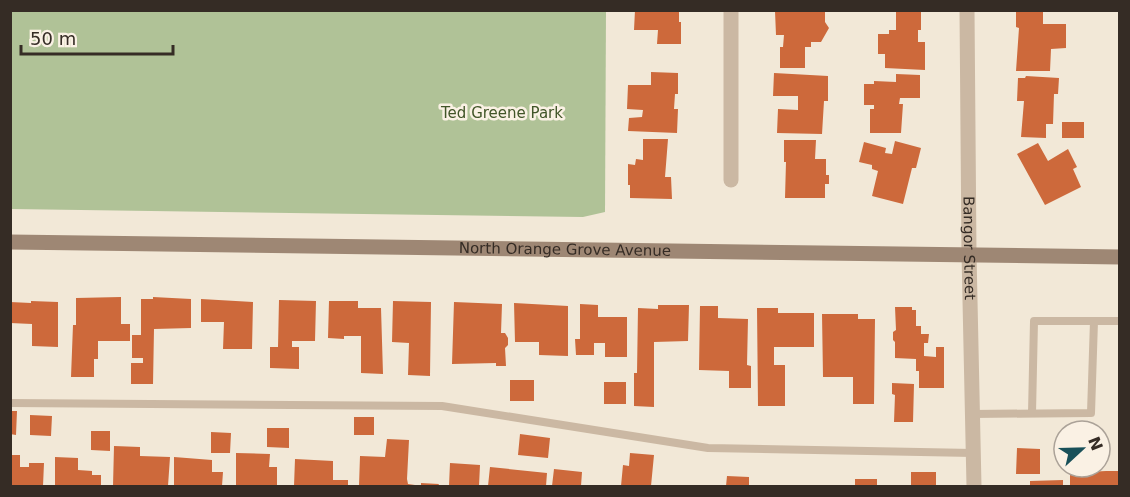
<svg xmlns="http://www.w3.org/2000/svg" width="1130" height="497" font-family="'DejaVu Sans',sans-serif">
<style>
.green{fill:#b0c297}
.building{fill:#cd693b}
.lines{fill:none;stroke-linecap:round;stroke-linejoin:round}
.lane{stroke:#cbb8a3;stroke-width:8}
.street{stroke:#cbb8a3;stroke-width:15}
.secondary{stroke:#9e8774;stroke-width:15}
.labels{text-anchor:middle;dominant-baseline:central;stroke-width:5;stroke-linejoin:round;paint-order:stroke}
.park-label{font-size:15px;fill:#415528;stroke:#faf1e4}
.street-label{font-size:15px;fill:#352c25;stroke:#faf1e4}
</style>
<rect width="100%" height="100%" fill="#f2e8d7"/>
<!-- green -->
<path class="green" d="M11 10 606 11 605 212 583 217 11 209Z"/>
<!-- building -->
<path class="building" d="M635 10H679V22H681V44H657L658 30H634Z
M825 10V22L829 28 821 42H811V47H805V68H780V47H783L784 35H776L775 11Z
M896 10H921V30H918V42H925V70L885 68V54H878V34H889V30H896Z
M1016 12H1043V24H1066V48L1051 49 1050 71H1016L1019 28 1016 27Z
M651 72 678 73V94H675L674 109H678L677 133 628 131 629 118 642 117 643 110 627 109 628 85H651Z
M774 73 828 76V101H824L822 134 777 133 778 109 798 110V96H773Z
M896 74 920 75V98H900L899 104H903L901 133H870V109H874V105H864V84H874V81L896 82Z
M1026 76 1059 78 1058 94H1054L1053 124H1046V138L1021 137 1024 101H1017L1018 78H1025Z
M1062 122H1084V138H1062Z
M643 139H668L665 177H671L672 199 630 198V185H628V164L635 165 636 159 643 160Z
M784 140H816L815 159H826V175H829V184H825V198H785L786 162H784Z
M895 141 921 148 916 168H912L903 204 872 196 878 171 872 169V165L859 162 864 142 886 148 885 153 892 154Z
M1038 143 1048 161 1068 149 1077 167 1073 169 1081 187 1045 205 1017 154Z
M121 297V324H130V341H98V359H94V377H71L73 325H76V298Z
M153 297 191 299V328L154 329 153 384H131V363H143V358H132V335H141V299H153Z
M201 299 253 302 252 349H223L224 322H201Z
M279 300 316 301 315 341H292V347H299V369L270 368V347H278Z
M31 301 58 302V347L32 346V324L10 323V302L31 303Z
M329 301H358V308H381L383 374 361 373V336H344V339L328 338Z
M393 301 431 302 430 376 408 375 409 343 392 342Z
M454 302 502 304 501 333H505L508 338V345L505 348 506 366H496V363L452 364Z
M514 303 568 306V356L539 355V342H515Z
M580 304 598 305V317H627V357H605V343H594V355H576L575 339H580Z
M658 305H689L688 341 654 342V407L634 406V373H637L638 308 658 309Z
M700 306H718V318L748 319 747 365 751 366V388H729V371L699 370Z
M895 307H912V310H916V326H921V334H929L928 343H924V356L936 357V347H944V388H919V371H916V359L895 358V342L893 340V332L896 330Z
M757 308H778V313H814V347H774V365H785V406H758Z
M822 314H858V319H875L874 404H853V377H823Z
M510 380H534V401H510Z
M604 382H626V404H604Z
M892 383 914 384 913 422H894L895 395 892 394Z
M10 411H17L16 435 10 434Z
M30 415 52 416 51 436 30 435Z
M354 417H374V435H354Z
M267 428H289V448L267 447Z
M91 431H110V451L91 450Z
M211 432 231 433 230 453H211Z
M520 434 550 438 548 458 518 455Z
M387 439 409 440 407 479 408 484 415 485V486H359L360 456 385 457Z
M114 446 140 447V456L170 457 168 486H113Z
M1017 448 1040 449V474H1016Z
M236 453 270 454 269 467H277V486H236Z
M630 453 654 455 651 486H621L623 465 629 466Z
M10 455H20V467H29V463H44L43 486H10Z
M55 457 78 458V470L92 471V475H101V486H55Z
M174 457 212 460V472H223L222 486H174Z
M295 459 333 461V480H348V486H294Z
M450 463 480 465 479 486H449Z
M490 467 547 473 546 486H488Z
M554 469 582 472 581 486H552Z
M1106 471H1120V486H1070V473Z
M911 472H936V486H911Z
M727 476 749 477V486H726Z
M855 479H877V486H855Z
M1063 480V486H1030V481Z
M421 483 439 484 438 486H421Z"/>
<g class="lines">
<!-- lane -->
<path class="lane" d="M10 403 442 406 708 448 973 453
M1032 413 1034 321H1094
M972 414 1091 413 1094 321H1120"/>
<!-- street -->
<g class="street">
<path id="s1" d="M967 10 969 254 974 486"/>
<path d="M731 180V10"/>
</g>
<!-- secondary -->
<path class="secondary" id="s2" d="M10 242 1120 257"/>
</g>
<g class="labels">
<!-- park labels -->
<g class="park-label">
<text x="502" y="113">Ted Greene Park</text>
</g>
<!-- street labels -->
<g class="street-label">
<text stroke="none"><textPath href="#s1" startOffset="238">Bangor Street</textPath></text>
<text stroke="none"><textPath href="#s2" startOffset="555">North Orange Grove Avenue</textPath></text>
</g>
</g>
<!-- border -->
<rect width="1130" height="497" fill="none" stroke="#352c25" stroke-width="24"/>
<!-- north arrow -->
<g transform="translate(1082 449) rotate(68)"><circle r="28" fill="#faf1e4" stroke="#aba298" stroke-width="1.5"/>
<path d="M0-4.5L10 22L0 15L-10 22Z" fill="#195059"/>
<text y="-9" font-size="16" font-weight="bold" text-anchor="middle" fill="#352c25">N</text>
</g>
<!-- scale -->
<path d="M21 45v9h152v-9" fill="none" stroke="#352c25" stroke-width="3"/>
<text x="30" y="45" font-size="18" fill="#352c25" stroke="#faf1e4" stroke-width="4.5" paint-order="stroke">50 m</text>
</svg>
